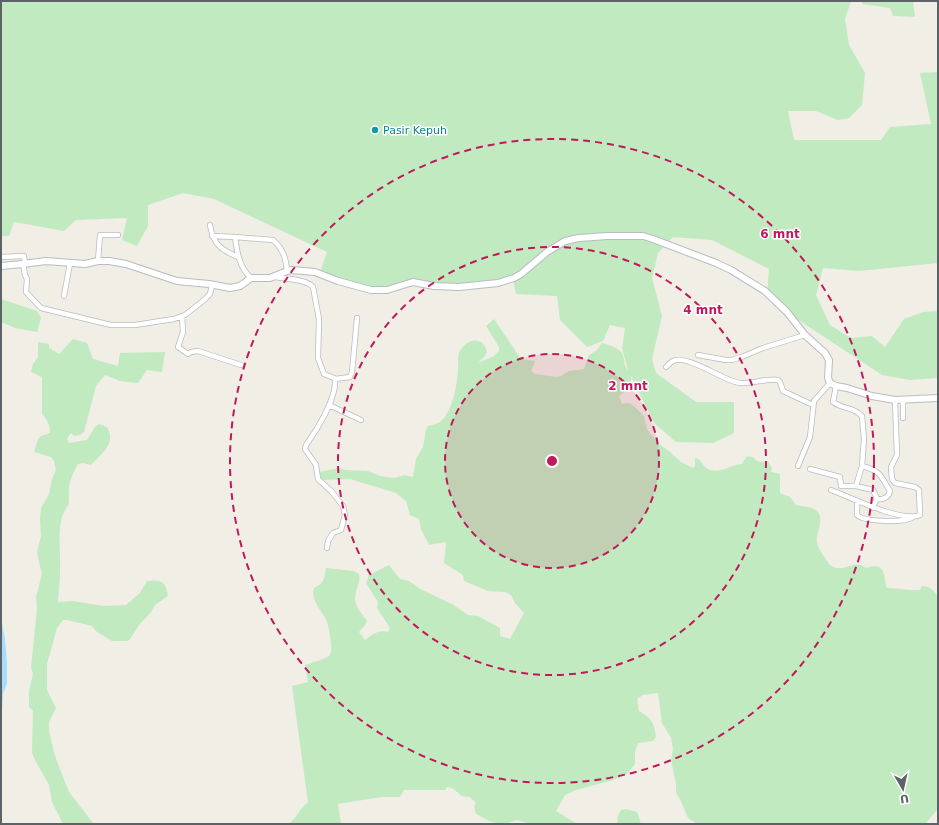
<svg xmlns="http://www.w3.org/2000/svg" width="939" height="825" font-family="'DejaVu Sans',sans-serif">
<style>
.green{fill:#c1eac0}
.water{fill:#a6dcff}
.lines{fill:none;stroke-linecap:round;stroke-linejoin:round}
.street-casing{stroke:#b8bbc0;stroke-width:6}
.secondary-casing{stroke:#b8bcc2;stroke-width:8}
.street{stroke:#fff;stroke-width:4.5}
.secondary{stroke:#fff;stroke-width:6}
.ring{fill:none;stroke:#c2185b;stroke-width:2;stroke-dasharray:7 5}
.culture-dot{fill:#0f9aa8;stroke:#fff;stroke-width:1.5}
.labels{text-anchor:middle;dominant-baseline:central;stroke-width:3;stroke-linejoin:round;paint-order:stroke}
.culture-label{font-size:11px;fill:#0d838f;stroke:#fff;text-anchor:start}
.centre{fill:#c2185b;stroke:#fff;stroke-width:2}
.ring-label{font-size:12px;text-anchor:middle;font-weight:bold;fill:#c2185b;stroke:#fff;stroke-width:3;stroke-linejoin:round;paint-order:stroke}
</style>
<rect width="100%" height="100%" fill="#f0eee5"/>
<!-- green -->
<path class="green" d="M1 1H851L845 19 849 45 865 73 862 105 849 118 838 120 816 111H788L794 140H881L890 127 931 124 920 73 938 72V263L859 271 823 268 816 295 830 325 851 338 872 336 885 347 904 319 923 312 938 311V378L910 380 882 375 797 319 767 296 769 269 712 240 673 237 658 253 652 278 662 316 652 359 656 373 696 402H734V433L713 443 676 442 654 423 631 376V387L619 396 622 404 629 403 634 406 644 416 647 429 658 443 670 452 681 462 693 468 695 466V459L696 458C701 460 702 464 705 467 717 477 731 464 742 464L746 457C753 455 754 459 759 462L768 461 772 468 771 472 780 474V493L790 497 796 505C813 508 824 507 819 529 818 533 816 537 817 542 818 550 825 557 829 564 842 576 854 557 866 568 886 561 883 575 887 588 898 588 908 591 920 590L922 586C930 586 933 590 938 596V809L925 824H697L688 818 681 801 676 793V784L671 760 673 749 671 738 662 723 658 693 643 695 637 699 639 711C652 719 654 722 656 737L653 741 638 743 635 752V764L627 774 613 780 576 790 565 795 556 811 577 824H530L517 820 504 824H499L489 821 476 814 474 807 476 803 470 797 462 796 452 788 447 787 445 790H404L400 797H381L338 804 341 824H289C297 817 300 808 308 802L292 686 308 682 305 665C311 663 324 659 329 656 334 652 329 628 327 622 323 611 310 601 314 588 325 583 324 578 326 568L354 571 359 574C361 583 355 589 355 599 355 607 363 615 367 621L365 625 359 632 365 640C371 635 379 629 388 632L390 628 377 608 378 602 366 583 369 575 389 565 400 579 409 581 420 589 452 604 468 615 478 616 500 628V636L510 639 524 613 515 603 511 595 505 592 488 591 464 581 463 575 444 563 446 544 445 542 429 545 421 529 419 519 410 515 406 501 396 493 350 479 323 480 319 478V472L339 468 345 470 368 471 380 476 394 478 404 475 413 477 416 459 423 447 426 430 428 426C432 425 437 424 440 422 452 413 457 386 458 371 459 365 457 359 459 353 465 339 483 334 487 352L485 356 478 363 494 356 499 351V347L486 326 494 319 521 359 535 361 531 371 535 374 556 377 561 376 569 371 584 369 589 355 597 350 602 343C609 345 620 348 623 355 625 361 623 365 628 370L622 348 625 328 610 325 603 341 587 347 560 320 557 296 516 294 513 279 485 284 430 285 413 281 387 288H378L340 280 320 272 327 252 214 199 183 193 148 205V226L137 246 122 240 127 218 76 220 64 231 14 222 9 236H1Z
M862 1H913L915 17 893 16 890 8 862 4Z
M1 299 37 311 41 318 37 332 15 328 1 322Z
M73 339 87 343 93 359 118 366 120 353 165 352 162 372 147 370 138 383 120 381 105 375 96 386 84 432 80 435 74 436 71 433 67 439 69 443 87 440 95 427 99 424 107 427C117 445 101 453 91 465L83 463 78 464C69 480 68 486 69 504 55 521 61 547 60 568 60 579 59 591 58 602L72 601 104 606 126 605 140 593 147 581C162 579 166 582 168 596L155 605 151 612 139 625 130 639 127 641H112L97 632 92 626 67 620H63L57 628 47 664V690L56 708 49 722V731L55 756 69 792 94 824H63L52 802 49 785 34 758 32 752 33 711 29 707V691L33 674 31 667 37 609 36 597 42 574 39 562 37 552 41 536 40 519 41 508 49 494 52 479 56 470 54 461 51 457 34 452 38 439 41 436 50 433C50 424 47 420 42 414V377L31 372 33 364 38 357V342L49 344V348L59 354Z
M626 809 637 812 641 824H617L618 816 621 810Z"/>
<!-- water -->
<path class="water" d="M1 618 5 639 7 664V683L3 694 1 724Z"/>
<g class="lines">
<defs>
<path id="street" d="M210 225C213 244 221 250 238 257
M212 236 235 237
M1 257 24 256 25 264
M98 261 100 235H118
M23 264 25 275 27 279 26 292 41 308 111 325H135L174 319 185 315 204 300 210 294 212 285
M275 277C285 279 307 279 313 287L319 319 318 358 324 374 334 378 335 379 350 377 352 372 357 318
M251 278C239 267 237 252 235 237L273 240C283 249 286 258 287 271
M64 296 70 263
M182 316 183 332 178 347 188 354 191 352 198 351 241 365
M698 355 726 360H732L744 356 763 348 805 335
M666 367C668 365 671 362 673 361 688 354 723 381 740 383 753 384 765 378 778 380L780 382 783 391 813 405
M836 386 833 402C844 410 852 406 862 416L864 439 862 466C881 471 880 475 890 491 889 497 883 500 877 499L872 508
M903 400V418
M329 405 361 420
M798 466 810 437 814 401 830 383
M810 469 840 477 841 486H856L873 490 877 499
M856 486 862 466
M831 490C850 497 902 523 920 515L919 490 915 487 895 483 892 479 891 467 897 455 895 400
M858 501 857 505V515C864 522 906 523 913 517
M327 548 328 541 333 533 341 530 345 515 343 506 332 492 318 479 316 465 305 449 306 445C317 430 337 398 335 379"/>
<path id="secondary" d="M1 266 23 264 46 261 85 264 98 261H109L126 264 177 281 209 284 230 288 240 286 251 278H270L287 271 292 270 315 272 338 281 371 290H387L413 282 434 286 459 287 498 283 514 278 521 274 547 252 565 241 579 238 607 236H643L653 239 716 263 731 270 765 291 787 312 805 335 825 353 829 360 828 378 830 383 836 386 847 388 872 396 895 400 938 398"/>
</defs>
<!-- street casing -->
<use href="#street" class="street-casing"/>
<!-- secondary casing -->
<use href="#secondary" class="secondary-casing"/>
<!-- street -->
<use href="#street" class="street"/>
<!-- secondary -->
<use href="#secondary" class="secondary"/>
</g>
<!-- distance rings -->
<circle cx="552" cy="461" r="107" fill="#c2185b" fill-opacity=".12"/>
<g class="ring">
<circle cx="552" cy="461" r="107"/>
<circle cx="552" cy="461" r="214"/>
<circle cx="552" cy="461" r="322"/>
</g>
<!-- markers -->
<circle class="culture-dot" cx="375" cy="130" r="4"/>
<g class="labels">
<!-- culture labels -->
<g class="culture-label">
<text x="383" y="130">Pasir Kepuh</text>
</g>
</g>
<circle cx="552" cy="461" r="6" class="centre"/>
<g class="ring-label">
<text x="780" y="238">6 mnt</text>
<text x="703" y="314">4 mnt</text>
<text x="628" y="390">2 mnt</text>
</g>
<!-- border -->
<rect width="939" height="825" fill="none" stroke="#5d6267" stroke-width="4"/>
<!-- north arrow -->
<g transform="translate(903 789) rotate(171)" stroke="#ffffff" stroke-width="3" paint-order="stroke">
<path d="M0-3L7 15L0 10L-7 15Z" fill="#5d6267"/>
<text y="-6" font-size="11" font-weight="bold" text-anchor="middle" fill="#5d6267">U</text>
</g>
</svg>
